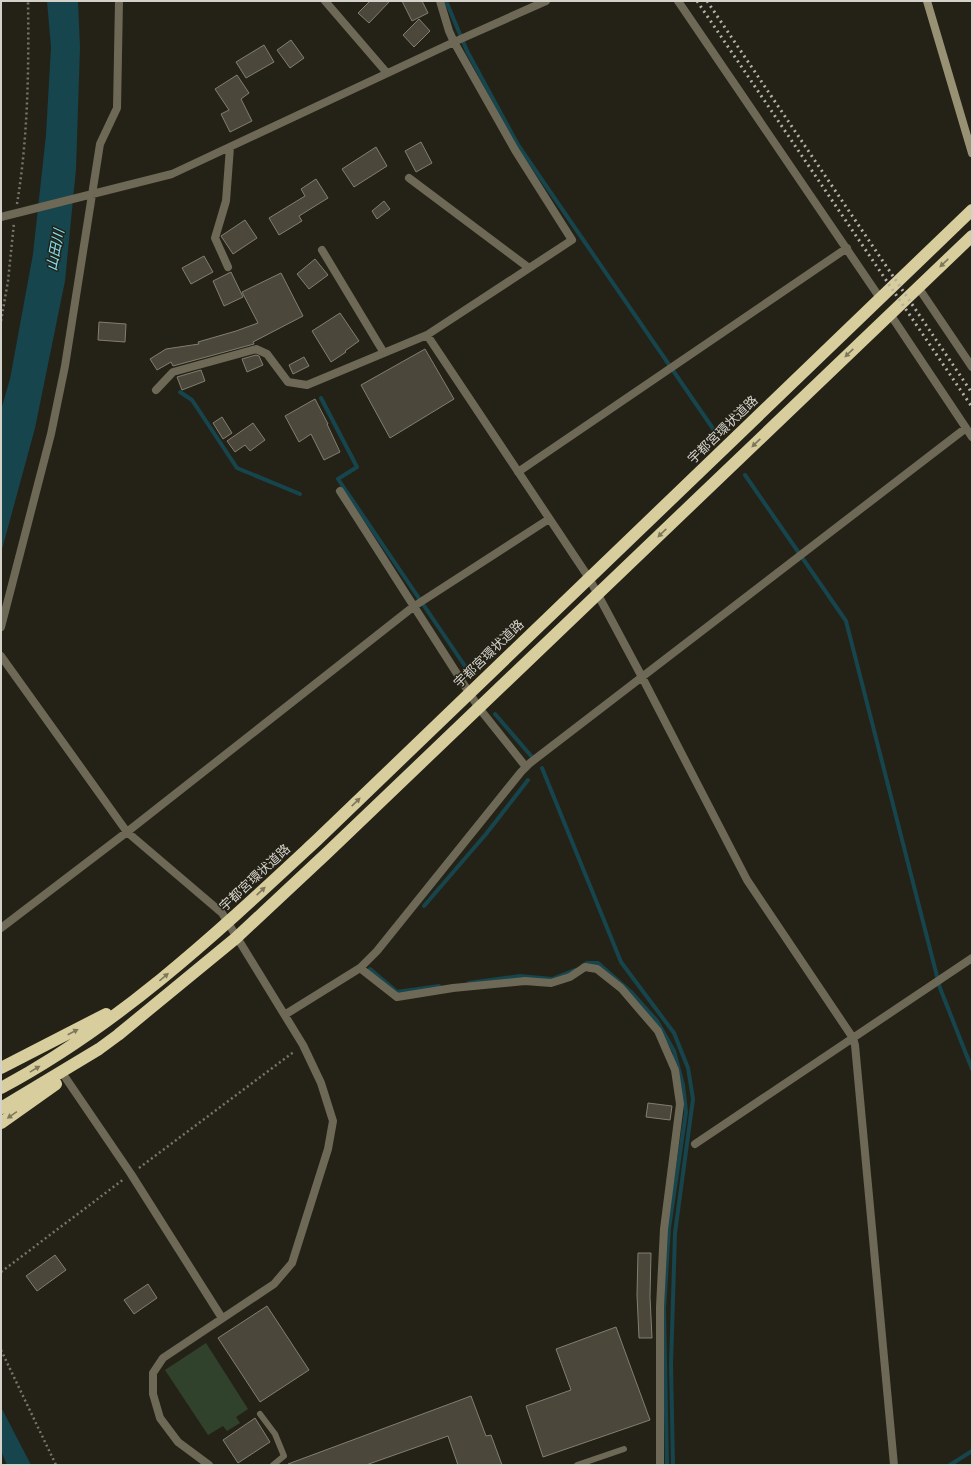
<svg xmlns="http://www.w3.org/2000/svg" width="973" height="1466" font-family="'Source Sans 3','Noto Sans JP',sans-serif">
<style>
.green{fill:#30422b}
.water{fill:#16454d}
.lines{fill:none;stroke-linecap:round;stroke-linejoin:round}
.stream{stroke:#16454d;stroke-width:4}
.building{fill:#4b483b;stroke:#827f71}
.path{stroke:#77756b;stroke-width:2.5;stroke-dasharray:2 3;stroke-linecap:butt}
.lane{stroke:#6d6956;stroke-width:6}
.street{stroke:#6d6956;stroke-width:8}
.secondary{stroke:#989173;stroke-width:8}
.highway{stroke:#d8ce9d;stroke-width:12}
.rail{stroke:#b3b1a9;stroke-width:3;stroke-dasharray:2 4;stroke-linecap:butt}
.oneway{fill:#7e785a}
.labels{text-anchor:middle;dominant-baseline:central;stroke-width:3;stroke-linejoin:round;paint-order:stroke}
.street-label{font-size:13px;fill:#d4d2cb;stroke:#242216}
.water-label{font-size:14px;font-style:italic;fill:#81e1f4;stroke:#242216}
</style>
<rect width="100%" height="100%" fill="#242216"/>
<!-- green -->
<path class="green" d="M206 1343 248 1409 236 1417 240 1423 227 1431 223 1426 208 1435 165 1370Z"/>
<!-- water -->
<path class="water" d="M47 1H78L80 48 76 169 65 281 35 428 1 553V410L10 379 33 254 46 135 51 47Z
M1 1407 2 1409 31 1465H7L1 1451Z"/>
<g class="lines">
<!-- stream -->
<path class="stream" d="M446 1 467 51 518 145 716 433
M180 392 192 400 237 468 300 494
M321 398 357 467 338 479 469 672
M745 475 846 621 940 988 972 1069
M495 714 532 757
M542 768 621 962 674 1033 688 1068 693 1099 675 1233 671 1365 673 1465
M424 906 486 834 528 780
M582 966 587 963H598L632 993 657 1021 674 1051 683 1085 686 1112 669 1228 664 1309 667 1465
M370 969 397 992 439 986
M469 983 520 976 552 979 575 970
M950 1465 972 1451"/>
</g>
<!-- building -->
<path class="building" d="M370 1H390L369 23 358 13Z
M402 1H422L428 13 412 21Z
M419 19 430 31 414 47 403 35Z
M291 40 304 58 290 68 277 50Z
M264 45 274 62 246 78 236 62Z
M237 75 249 93 241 99 252 121 230 132 221 114 229 110 215 89Z
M421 142 432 163 416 172 405 151Z
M376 147 387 166 354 187 342 169Z
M316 179 328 198 299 216 302 221 279 235 269 218 305 196 301 189Z
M384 201 390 209 377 219 372 211Z
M245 220 257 238 233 254 221 236Z
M204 256 213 272 191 284 182 268Z
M315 259 328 275 309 289 297 274Z
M231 272 243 297 224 306 213 281Z
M281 273 303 316 253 342 254 344 173 366 171 362 157 370 150 359 166 349 199 344 198 342 236 331 258 323 242 292Z
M340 313 359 341 345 351 346 352 331 362 312 331Z
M99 322 126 324 125 342 98 340Z
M425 349 454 399 390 438 361 385Z
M256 355 259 356 263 365 247 372 242 359Z
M304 357 309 366 293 374 289 365Z
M201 370 205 381 182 390 177 377Z
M315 399 328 424H327L340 452 324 460 311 434 299 442 285 416Z
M222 417 232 433 223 439 213 423Z
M253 423 265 440 250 451 245 445 235 452 227 441Z
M648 1103 672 1106 670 1120 646 1117Z
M638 1253H651L650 1297 652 1338H639L637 1295Z
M55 1255 66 1270 37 1291 26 1276Z
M148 1284 157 1298 134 1314 124 1300Z
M267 1306 309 1370 260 1402 218 1338Z
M616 1327 650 1420 543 1457 526 1406 571 1390 556 1349Z
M471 1396 486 1436 491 1435 502 1465H458L448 1436 366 1465H288V1464Z
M255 1418 270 1442 238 1463 223 1440Z"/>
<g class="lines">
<!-- path -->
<path class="path" d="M17 204C28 137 29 69 28 1
M1 321 8 281 14 223
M139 1168 295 1051
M1 1272 124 1179
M1 1350 56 1465"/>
<!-- lane -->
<path class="lane" d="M260 1414 275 1434 284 1456 273 1465
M577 1465 624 1449"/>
<!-- street -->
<path class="street" d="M325 1 387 73
M440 1 449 31 454 42 515 150 572 240 427 335 589 578 642 677 747 880 853 1038 855 1045 894 1465
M678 1 880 298
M409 178 529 268
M1 217 172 174 454 42 546 1
M322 250 384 353
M228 267 215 238 226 201 230 147
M918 287 972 367
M890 314 972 437
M156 390 173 372 256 349 267 354 288 382 307 385 427 335
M518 472 847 248
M340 491 479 708 526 767
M1 627 51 434 65 366 100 144 117 108 119 1
M1 656 127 832 222 913 303 1045 321 1083 333 1121 328 1149 292 1263 274 1284 163 1358 153 1373V1394L160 1418 178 1442 209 1465
M1 928 127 832 413 607 549 519
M360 968 397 997 453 988 525 981 551 983 570 977 585 967 597 969 621 988 658 1031 675 1070 680 1104 664 1229 660 1307V1465
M286 1014 360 968 377 951 521 772 530 763 966 428
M65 1077 131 1174 222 1318
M695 1144 972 958"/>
<!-- secondary -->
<path class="secondary" d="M927 1 972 153"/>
<!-- highway -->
<path class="highway" d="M1 1068 106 1014
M1 1088C121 1024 219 931 317 840L972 210
M1 1108 99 1049 118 1035 236 938 328 852 972 236
M1 1123 56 1084"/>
<!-- rail -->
<path class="rail" d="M697 1 972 407
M707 1 972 393"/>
</g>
<!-- one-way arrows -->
<defs><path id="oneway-solid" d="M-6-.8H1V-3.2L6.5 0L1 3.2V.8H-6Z"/></defs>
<g class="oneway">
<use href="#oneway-solid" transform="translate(944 263) rotate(137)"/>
<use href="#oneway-solid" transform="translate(849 353) rotate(136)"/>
<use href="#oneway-solid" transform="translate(756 443) rotate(136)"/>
<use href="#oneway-solid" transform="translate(662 533) rotate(136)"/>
<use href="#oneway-solid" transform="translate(356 802) rotate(-44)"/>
<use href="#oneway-solid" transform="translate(261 891) rotate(-43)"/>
<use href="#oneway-solid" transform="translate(164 977) rotate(-40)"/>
<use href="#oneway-solid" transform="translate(73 1032) rotate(-28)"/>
<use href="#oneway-solid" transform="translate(35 1069) rotate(-31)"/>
<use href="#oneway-solid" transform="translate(12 1115) rotate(145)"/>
</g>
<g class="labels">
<!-- street labels -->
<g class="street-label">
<text transform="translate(723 430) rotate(-44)">宇都宮環状道路</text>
<text transform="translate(489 654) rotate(-44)">宇都宮環状道路</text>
<text transform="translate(255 878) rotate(-43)">宇都宮環状道路</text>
</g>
<!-- water labels -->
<g class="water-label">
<text transform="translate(56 250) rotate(-79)">山田川</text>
</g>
</g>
<!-- border -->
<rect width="973" height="1466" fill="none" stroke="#d4d2cb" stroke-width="4"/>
</svg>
